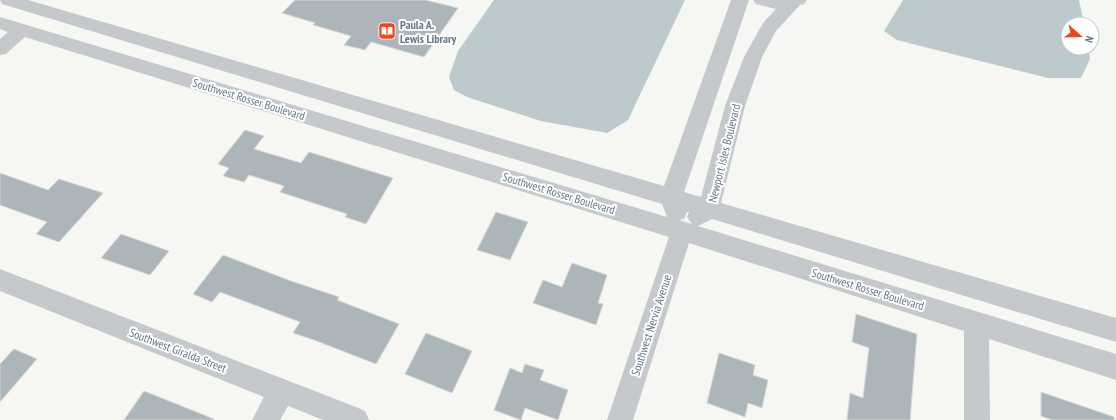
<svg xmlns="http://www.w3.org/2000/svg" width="1116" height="420" font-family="'PT Sans Narrow',sans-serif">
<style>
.water{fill:#bcc9cd}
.building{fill:#acb5ba;stroke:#d7d7d5}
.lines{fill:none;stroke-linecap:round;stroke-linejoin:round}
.minor{fill:#c5c9cc;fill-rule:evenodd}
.labels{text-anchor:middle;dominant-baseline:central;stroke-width:4;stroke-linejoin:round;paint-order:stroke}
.poi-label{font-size:12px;font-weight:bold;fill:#637785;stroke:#fff;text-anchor:start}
.street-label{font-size:12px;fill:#637785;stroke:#fff}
</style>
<rect width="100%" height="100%" fill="#f6f6f2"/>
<!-- water -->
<path class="water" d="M494 0H685L628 120 607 133 541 121 467 97 454 90 449 77 458 51Z
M903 0H1079L1084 24H1068V48H1088L1090 59 1081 78H1048L897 40 884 31Z"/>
<!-- building -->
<path class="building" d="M295 0H425L458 8 424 57 371 42 365 50 344 45 351 36 313 25 315 23 282 13Z
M245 130 264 136 254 149 301 163 309 152 393 178 366 224 345 217 347 214 280 192 284 186 249 175 244 182 223 176 229 168 218 164Z
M0 173 48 190 59 179 103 193 59 242 36 234 47 222 0 205Z
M496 212 528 222 510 260 477 250Z
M121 234 169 251 150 275 101 258Z
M223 255 291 281 339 297 337 300 399 324 376 364 314 340 293 333 300 322 220 292 212 302 193 294Z
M572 263 607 275 598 303 603 304 596 325 533 303 543 280 562 287Z
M856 314 917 334 910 420H847L850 393 863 398 869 348 852 342Z
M426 333 472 351 452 393 405 374Z
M14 349 37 359 0 402V364Z
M719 353 755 365 753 375 768 380 762 408 748 403 745 417 707 403Z
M525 364 544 370 540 380 568 390 558 420 525 408 521 420 494 410 510 368 522 373Z
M144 391 214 419V420H124Z
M1041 392 1114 417V420H1052L1041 416Z"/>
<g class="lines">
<!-- minor -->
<path class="minor" d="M0 0H28L664 186 731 0H749L684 192 701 197 725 106 744 57 763 23 776 9 756 4 753 0H807L804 4 800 5 776 31 762 57 745 106 721 203 1116 318V342L712 219 698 226 1116 354V380L989 339 990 420H964V331L689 243 633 420H607L669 237 25 37 6 54 0 55V39L8 32 0 29V17L667 217 662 204 2 4ZM687 212H689L687 217 692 224 679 220 684 219Z
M0 269 356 407 365 411 369 420H323L288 406 280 420H252L264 397 0 291Z"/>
</g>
<!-- icons -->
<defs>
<symbol id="library-square" viewBox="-11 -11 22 22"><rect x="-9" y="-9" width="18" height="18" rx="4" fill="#ef4719" stroke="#fff"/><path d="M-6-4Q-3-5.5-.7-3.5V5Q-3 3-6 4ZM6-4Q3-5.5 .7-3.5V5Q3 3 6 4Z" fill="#fff"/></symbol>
</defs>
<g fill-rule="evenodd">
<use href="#library-square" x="377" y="21" width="20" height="20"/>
</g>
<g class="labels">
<!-- poi labels -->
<g class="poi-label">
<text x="400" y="24">Paula A.<tspan x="400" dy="14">Lewis Library</tspan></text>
</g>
<!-- street labels -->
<g class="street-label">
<text transform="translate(249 99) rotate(17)">Southwest Rosser Boulevard</text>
<text transform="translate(724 153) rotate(-76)">Newport Isles Boulevard</text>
<text transform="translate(559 193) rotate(17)">Southwest Rosser Boulevard</text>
<text transform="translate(868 289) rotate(17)">Southwest Rosser Boulevard</text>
<text transform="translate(651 325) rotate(-72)">Southwest Nervia Avenue</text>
<text transform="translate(178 350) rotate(21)">Southwest Giralda Street</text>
</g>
</g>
<!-- north arrow -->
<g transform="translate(1080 36) rotate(110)"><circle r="19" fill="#ffffff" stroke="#c1c9ce"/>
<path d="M0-3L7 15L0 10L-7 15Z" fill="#ef4719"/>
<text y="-6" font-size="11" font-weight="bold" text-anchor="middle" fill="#637785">N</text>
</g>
</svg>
